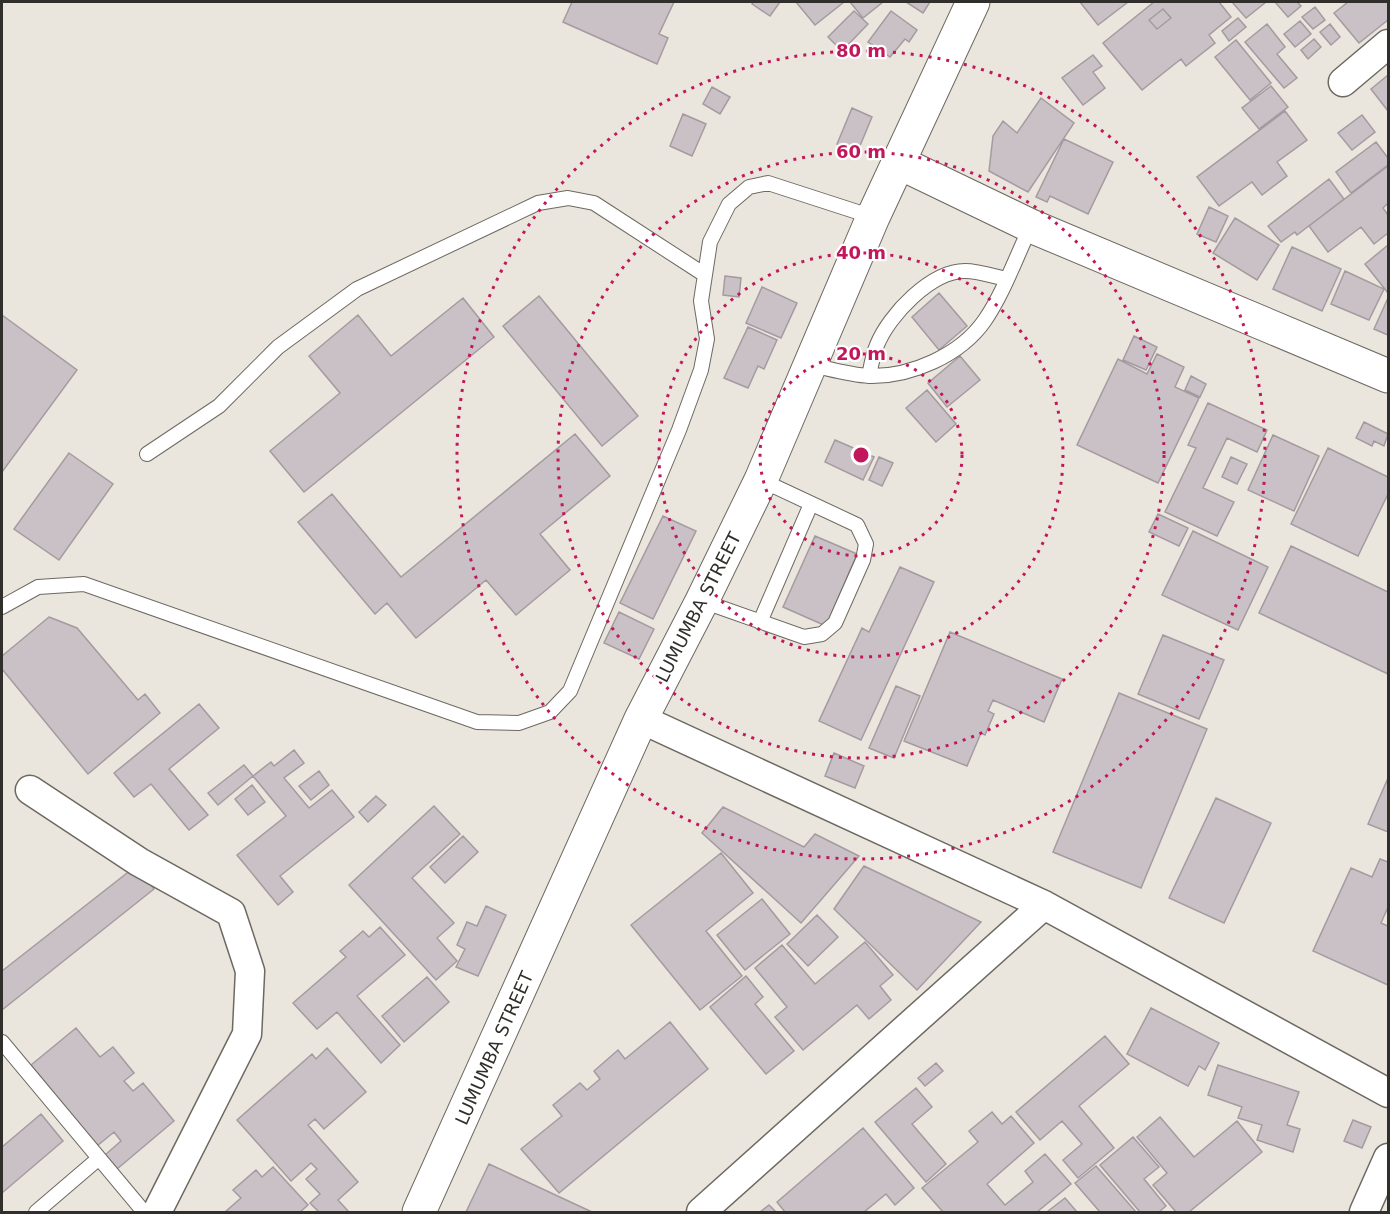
<svg xmlns="http://www.w3.org/2000/svg" width="1390" height="1214" font-family="'DejaVu Sans',sans-serif">
<style>
.building{fill:#cac1c6;stroke:#a49ba0;stroke-width:1.5;fill-rule:evenodd}
.lines{fill:none;stroke-linecap:round;stroke-linejoin:round}
.lane-casing{stroke:#6d6961;stroke-width:16}
.street-casing{stroke:#6d6961;stroke-width:31}
.secondary-casing{stroke:#6d6961;stroke-width:35}
.lane{stroke:#fff;stroke-width:14}
.street{stroke:#fff;stroke-width:28}
.secondary{stroke:#fff;stroke-width:33}
.ring{fill:none;stroke:#c2185b;stroke-width:3;stroke-dasharray:3 6}
.labels{text-anchor:middle;dominant-baseline:central;stroke-width:4.5;stroke-linejoin:round;paint-order:stroke}
.street-label{font-size:18px;fill:#312f2c;stroke:#fff}
.centre{fill:#c2185b;stroke:#fff;stroke-width:3}
.ring-label{font-size:18px;text-anchor:middle;font-weight:bold;fill:#c2185b;stroke:#fff;stroke-width:4.5;stroke-linejoin:round;paint-order:stroke}
</style>
<rect width="100%" height="100%" fill="#eae5dd"/>
<!-- building -->
<path class="building" d="M572 2H674L659 34 668 38 657 64 563 22Z
M754 2H780L770 16 752 4Z
M796 2H844L815 25Z
M850 2H883L863 18Z
M906 2H930L923 13Z
M1080 2H1128L1098 25Z
M1154 2H1219L1231 17 1209 35 1215 43 1186 66 1181 59 1142 90 1103 43ZM1163 9 1171 18 1157 29 1149 20Z
M1232 2H1266L1246 18Z
M1275 2H1297L1301 6 1288 17Z
M1348 2H1388V20L1359 43 1334 13Z
M1315 7 1325 20 1313 29 1302 17Z
M1163 9 1171 18 1157 29 1149 20Z
M854 11 868 24 842 51 828 37Z
M891 11 917 30 909 42 905 39 890 57 868 42Z
M1238 18 1246 27 1229 41 1222 31Z
M1300 21 1311 34 1295 47 1284 34Z
M1267 24 1285 47 1277 54 1297 78 1284 88 1245 42Z
M1330 24 1340 37 1331 45 1320 32Z
M1314 39 1321 47 1308 59 1301 50Z
M1236 40 1271 83 1250 100 1215 57Z
M1093 55 1102 66 1093 72 1105 88 1083 105 1062 78Z
M1388 75V111L1371 89Z
M1271 86 1288 107 1259 129 1242 108Z
M712 87 730 97 720 114 703 104Z
M1041 98 1074 123 1028 192 989 171 993 136 1003 121 1017 133Z
M852 108 872 117 857 153 837 144Z
M1285 111 1307 140 1277 162 1287 176 1262 195 1252 182 1219 206 1197 177Z
M683 114 706 124 692 156 670 146Z
M1362 115 1375 132 1352 150 1338 133Z
M1064 139 1113 162 1088 214 1050 196 1047 202 1036 197Z
M1376 142 1388 158V165L1351 193 1336 172Z
M1388 166V203L1383 208 1388 215V233L1374 244 1361 227 1328 252 1309 226Z
M1329 179 1344 199 1297 235 1295 232 1281 242 1268 226Z
M1209 207 1228 216 1216 242 1197 234Z
M1235 218 1279 245 1257 280 1213 253Z
M1388 245V293L1365 264Z
M1292 247 1341 269 1322 311 1273 289Z
M1345 271 1384 289 1369 320 1331 304Z
M725 276 741 278 739 297 723 295Z
M762 287 797 303 781 338 746 323Z
M939 293 967 326 939 350 912 317Z
M539 296 638 416 602 446 503 326Z
M463 298 494 337 304 492 270 451 340 393 309 356 358 315 391 356Z
M1388 298V335L1374 329Z
M2 315 77 370 2 472Z
M748 327 777 340 764 369 758 366 748 388 724 378Z
M1134 336 1157 347 1146 370 1123 360Z
M1157 354 1184 367 1175 387 1199 398 1158 483 1077 445 1118 359 1147 374Z
M960 356 980 380 947 407 928 383Z
M1191 376 1206 384 1200 397 1185 390Z
M927 390 956 424 936 442 906 408Z
M1208 403 1267 430 1257 452 1227 438 1203 488 1234 502 1217 536 1165 512 1196 448 1188 445Z
M1364 422 1388 434 1384 446 1374 441 1372 446 1356 438Z
M575 434 610 476 540 534 570 570 516 615 486 580 416 638 387 603 375 614 298 522 332 494 401 577Z
M1273 435 1319 456 1294 511 1248 490Z
M835 440 874 457 863 480 825 462Z
M1328 448 1388 477V494L1358 556 1291 524Z
M69 453 113 484 59 560 14 529Z
M879 457 893 463 882 486 869 480Z
M1231 457 1247 464 1237 484 1222 477Z
M1158 514 1188 528 1179 546 1149 532Z
M663 516 696 531 653 619 620 603Z
M1193 531 1268 567 1238 630 1162 595Z
M815 536 857 554 826 626 783 607Z
M1291 546 1388 592V674L1259 613Z
M900 567 934 582 861 740 819 721 862 628 869 632Z
M619 612 654 629 639 659 604 643Z
M49 617 77 628 138 700 145 694 160 713 88 774 2 669V656Z
M950 632 1062 679 1044 722 993 700 988 711 994 714 985 735 981 733 967 766 904 741Z
M1163 635 1224 660 1199 719 1138 694Z
M896 686 920 696 894 758 869 748Z
M1119 693 1207 729 1141 888 1053 852Z
M199 704 219 728 169 769 208 815 189 830 151 784 134 797 114 773Z
M294 750 304 763 284 778 309 808 332 790 354 817 280 876 293 892 278 905 237 855 286 816 253 776 271 762 274 766Z
M834 753 864 766 855 788 825 776Z
M244 765 253 776 218 805 208 793Z
M319 771 329 785 311 800 299 786Z
M1388 778V832L1368 824Z
M252 785 265 802 248 815 235 799Z
M376 796 386 805 368 822 359 812Z
M1216 798 1271 823 1224 923 1169 898Z
M434 806 460 834 412 878 454 923 437 938 457 961 436 980 349 885Z
M723 807 804 847 815 834 859 856 801 923 702 833Z
M463 836 478 852 445 883 430 867Z
M721 853 753 893 706 931 742 976 700 1010 631 925Z
M1380 859 1388 862V907L1381 923 1388 926V985L1313 951 1351 868 1372 877Z
M136 866 154 889 2 1010V971Z
M864 866 981 922 917 990 834 909Z
M762 899 790 934 745 970 717 935Z
M486 906 506 915 478 976 456 967 465 949 457 945 467 922 477 926Z
M817 915 838 937 808 966 787 944Z
M380 927 405 955 357 996 400 1045 381 1063 337 1012 317 1029 293 1003 346 957 340 951 363 931 369 937Z
M865 942 893 975 880 986 891 1000 869 1019 857 1005 803 1050 775 1017 787 1007 755 968 782 945 815 984Z
M746 976 763 997 755 1004 794 1051 766 1074 710 1007Z
M427 977 449 1002 404 1042 382 1016Z
M1151 1008 1219 1043 1205 1070 1199 1066 1188 1086 1127 1054Z
M670 1022 708 1069 559 1193 521 1149 562 1116 553 1105 580 1083 587 1090 600 1079 594 1071 618 1050 625 1059Z
M76 1028 100 1057 113 1047 134 1073 124 1081 133 1091 143 1083 174 1121 117 1169 105 1155 121 1141 114 1132 97 1146 31 1065Z
M1105 1036 1129 1064 1079 1106 1114 1148 1078 1178 1063 1160 1082 1144 1062 1121 1040 1140 1016 1112Z
M327 1048 366 1092 324 1129 315 1119 308 1125 358 1182 338 1200 349 1212H319L310 1203 320 1194 306 1179 317 1169 311 1163 291 1181 237 1120 312 1054 316 1059Z
M936 1063 943 1071 925 1086 918 1078Z
M1218 1065 1299 1092 1287 1125 1300 1129 1293 1152 1257 1140 1262 1125 1238 1118 1242 1107 1208 1095Z
M916 1088 932 1107 912 1124 946 1164 926 1182 875 1122Z
M992 1112 1002 1124 1011 1116 1034 1143 987 1184 1005 1205 1033 1182 1025 1171 1045 1154 1071 1184 1037 1212H943L922 1188 978 1142 969 1131Z
M41 1114 63 1141 2 1193V1147Z
M1160 1117 1194 1157 1237 1121 1262 1152 1189 1212H1176L1153 1185 1167 1173 1137 1137Z
M1353 1120 1371 1127 1362 1148 1344 1141Z
M863 1128 914 1188 895 1205 886 1194 864 1212H785L777 1202Z
M1133 1137 1159 1167 1144 1179 1166 1206 1159 1212H1140L1100 1165Z
M489 1164 592 1212H466Z
M1096 1166 1136 1212H1100L1075 1183Z
M273 1167 308 1205 300 1212H225L241 1198 233 1190 256 1170 262 1177Z
M1065 1198 1077 1212H1047Z
M769 1205 776 1212H760Z"/>
<g class="lines">
<defs>
<path id="lane" d="M811 365C830 369 850 375 869 376 911 377 961 355 985 320 1004 292 1016 257 1031 226
M869 376C871 366 873 354 877 345 889 315 931 271 965 271 978 271 993 276 1006 279
M147 454 219 406 278 347 357 289 538 203 568 198 594 203 705 275
M702 601 804 637 822 634 835 623 863 560 866 544 857 525 761 480
M2 607 38 587 84 584 477 722 519 723 550 712 570 691 679 430 701 370 707 339 701 301 710 242 729 204 749 187 768 183 873 217
M760 622 811 504
M2 1042 144 1212
M36 1212 98 1159"/>
<path id="street" d="M1343 82 1388 44
M641 719 1044 905 1388 1093
M30 790 139 862 231 913 250 971 247 1034 157 1212
M701 1212 1044 905
M1364 1212 1388 1158"/>
<path id="secondary" d="M898 162 1031 226 1388 376
M419 1212 641 719 702 601 761 480 873 217 973 2"/>
</defs>
<!-- lane casing -->
<use href="#lane" class="lane-casing"/>
<!-- street casing -->
<use href="#street" class="street-casing"/>
<!-- secondary casing -->
<use href="#secondary" class="secondary-casing"/>
<!-- lane -->
<use href="#lane" class="lane"/>
<!-- street -->
<use href="#street" class="street"/>
<!-- secondary -->
<use href="#secondary" class="secondary"/>
</g>
<!-- distance rings -->
<g class="ring">
<circle cx="861" cy="455" r="101"/>
<circle cx="861" cy="455" r="202"/>
<circle cx="861" cy="455" r="303"/>
<circle cx="861" cy="455" r="404"/>
</g>
<g class="labels">
<!-- street labels -->
<g class="street-label">
<text transform="translate(698 607) rotate(-63)">LUMUMBA STREET</text>
<text transform="translate(494 1048) rotate(-66)">LUMUMBA STREET</text>
</g>
</g>
<circle cx="861" cy="455" r="9" class="centre"/>
<g class="ring-label">
<text x="861" y="57">80 m</text>
<text x="861" y="158">60 m</text>
<text x="861" y="259">40 m</text>
<text x="861" y="360">20 m</text>
</g>
<!-- border -->
<rect width="1390" height="1214" fill="none" stroke="#312f2c" stroke-width="6"/>
</svg>
